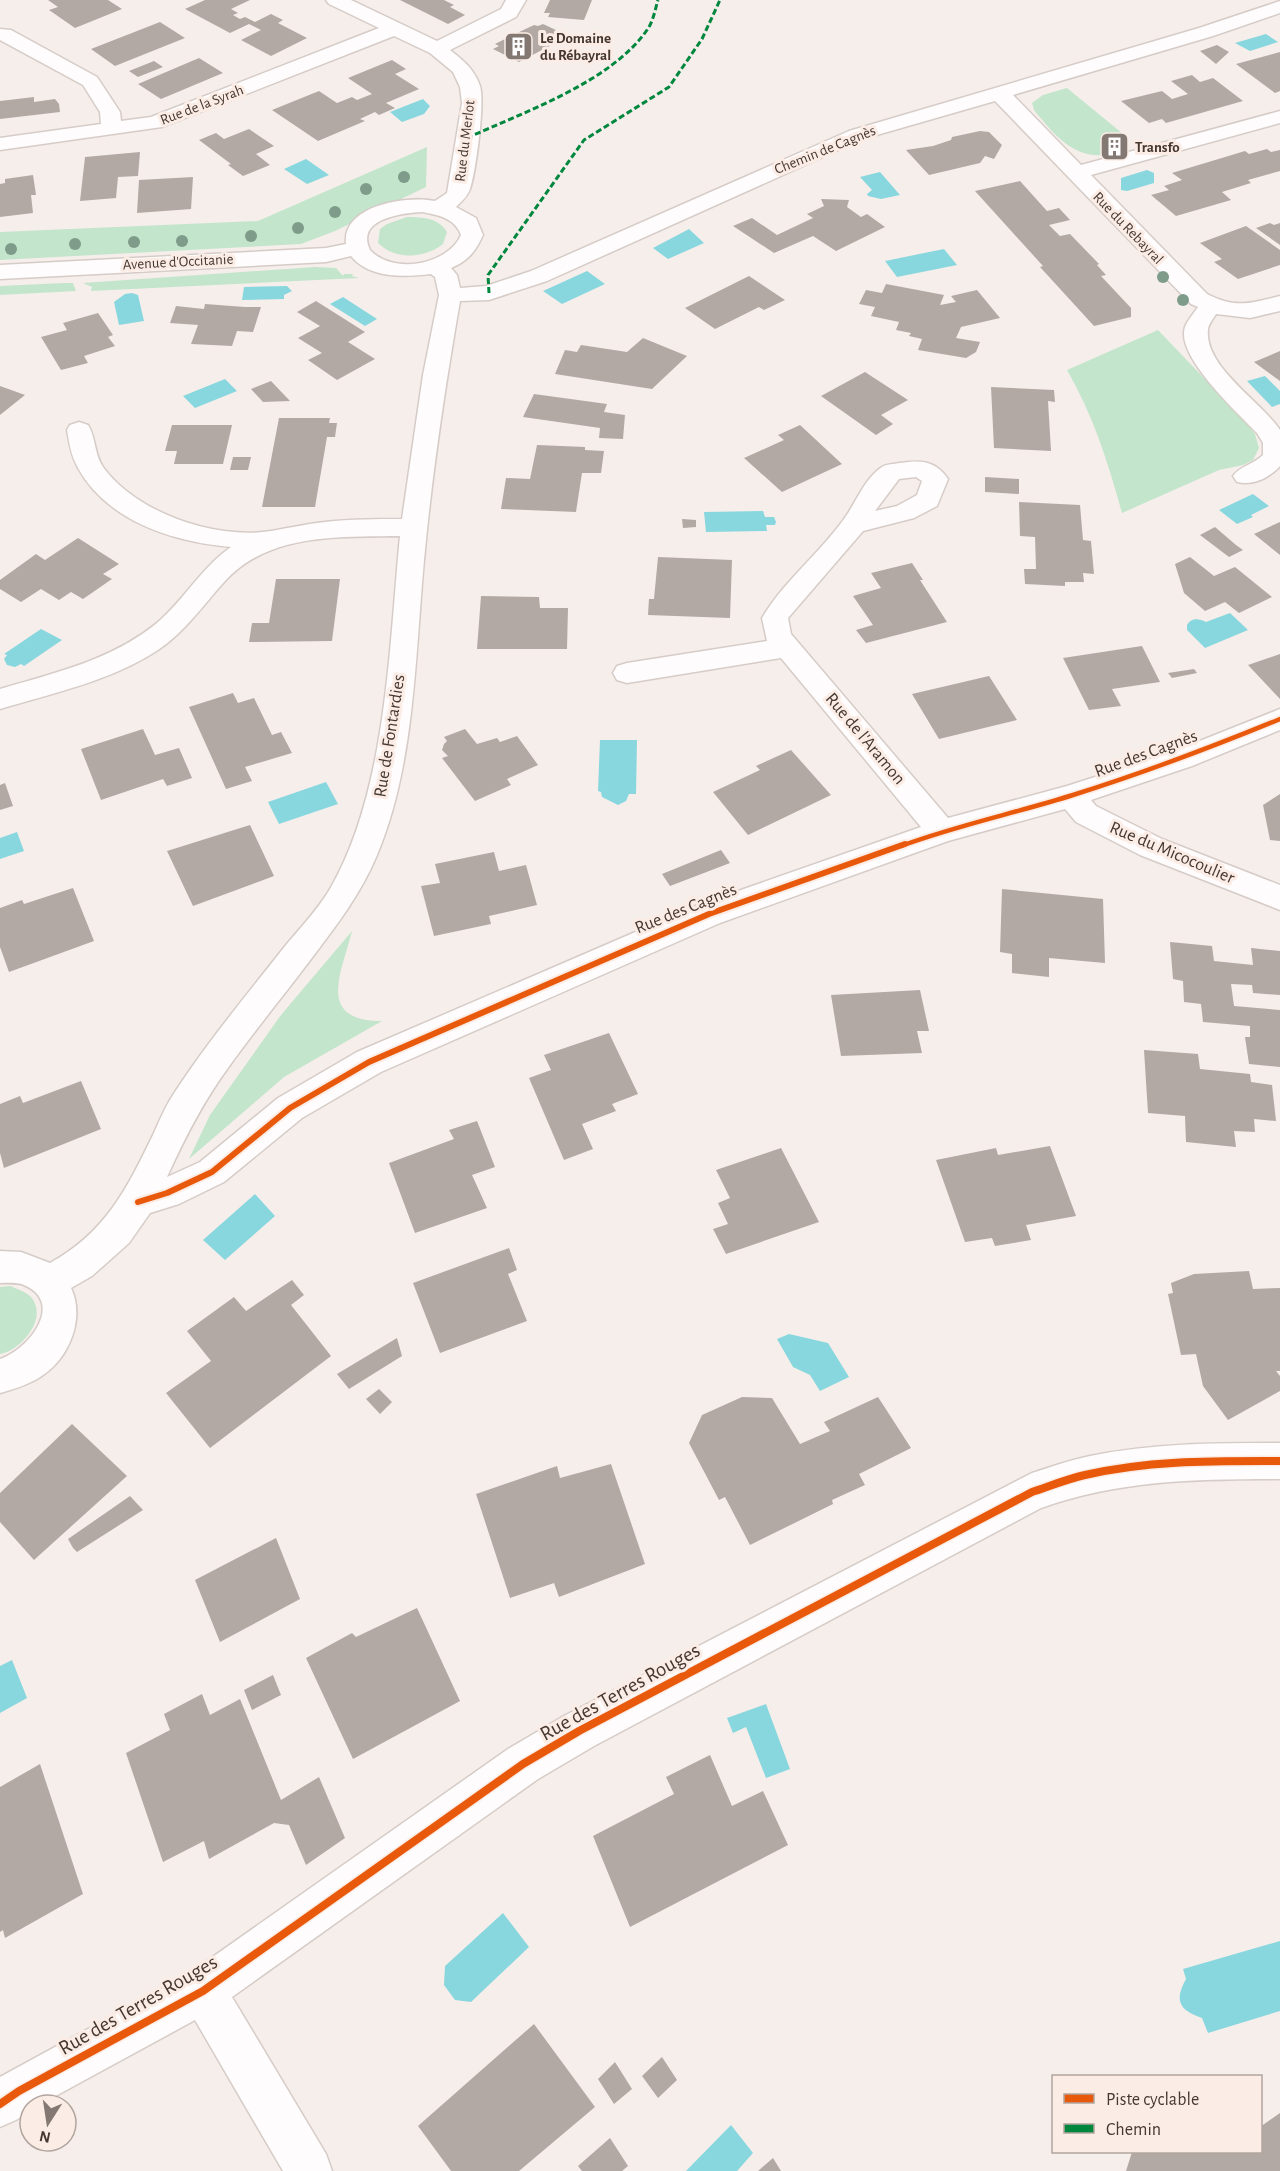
<svg xmlns="http://www.w3.org/2000/svg" width="1280" height="2171" font-family="'Alegreya Sans',sans-serif">
<style>
.green{fill:#c3e5cc}
.water{fill:#88d7de}
.building{fill:#b2a9a5}
.lines{fill:none;stroke-linecap:round;stroke-linejoin:round}
.street-casing{stroke:#d6ccc7;stroke-width:3}
.street{fill:#fefcfc;fill-rule:evenodd}
.quiet{stroke:#00873e;stroke-width:3;stroke-dasharray:6 3;stroke-linecap:butt}
.cycleway-far2-casing{stroke:#fbede6;stroke-width:8}
.cycleway-far1-casing{stroke:#fbede6;stroke-width:10}
.cycleway-casing{stroke:#fbede6;stroke-width:11}
.cycleway-far2{stroke:#e8590c;stroke-width:4.5}
.cycleway-far1{stroke:#e8590c;stroke-width:6}
.cycleway{stroke:#e8590c;stroke-width:8}
.tree{fill:#7e9c89}
.labels{text-anchor:middle;dominant-baseline:central;stroke-width:6;stroke-linejoin:round;paint-order:stroke}
.far-poi-label{font-size:15px;font-weight:bold;fill:#453831;stroke:#fbede6;text-anchor:start}
.far-street-label{font-size:15px;fill:#453831;stroke:#fbede6}
.street-label{font-size:18px;fill:#453831;stroke:#fbede6}
.near-street-label{font-size:21px;fill:#453831;stroke:#fbede6}
</style>
<rect width="100%" height="100%" fill="#f6eeeb"/>
<!-- green -->
<path class="green" d="M1067 88 1128 138 1103 144 1114 153C1077 163 1056 137 1034 110L1032 103 1043 95Z
M427 147 426 187 335 231 301 244 0 260V232L258 221Z
M407 217C422 217 439 218 447 232L443 244C424 259 395 260 378 243L380 229 387 224Z
M315 267 336 268 343 276 344 274H353L352 276 359 278 91 291 92 287 83 283Z
M63 283H73L76 291 0 295V286Z
M1158 330 1246 422 1255 434 1259 448 1253 460 1243 465 1219 470 1122 513C1108 462 1093 415 1067 370Z
M352 931C342 972 315 1021 382 1021L284 1077 189 1159 210 1115 281 1015Z
M10 1286C17 1289 25 1291 31 1297 49 1318 21 1350 0 1354V1287Z"/>
<!-- water -->
<path class="water" d="M1266 34 1278 42 1250 51 1235 43Z
M423 99 430 106 424 114 402 122 390 112Z
M306 159 329 175 307 184 284 169Z
M1147 170 1154 173V183L1127 191 1121 190V178Z
M880 172 900 195 881 199 868 196 867 194 872 190 860 177Z
M689 229 704 243 668 259 653 248Z
M944 249 957 265 897 277 885 261Z
M587 271 605 284 562 304 543 291Z
M287 286 292 291 284 295V299L242 300 244 287Z
M132 293 138 295 144 321 119 325 114 302 125 294Z
M343 297 377 319 365 326 330 304Z
M1265 376 1280 391V404L1272 407 1247 381Z
M225 379 237 391 195 408 183 396Z
M1253 494 1269 506 1251 515 1253 517 1237 524 1219 510Z
M763 511 765 517H774L776 522 775 525H766L767 531 706 532 704 512Z
M1230 613 1248 630 1205 648 1187 630V625C1192 617 1199 619 1206 622Z
M41 629 62 640 24 666 21 664 15 667 7 665 4 659 7 655 4 654Z
M600 740H637L636 794H629L626 801 618 805 602 797 601 792 598 791Z
M326 782 338 804 279 824 268 802Z
M17 832 24 851 0 859V838Z
M255 1194 275 1216 225 1260 203 1240Z
M789 1334 828 1343 849 1377 820 1391 810 1375 793 1367 777 1339Z
M12 1660 27 1698 0 1713V1666Z
M766 1704 790 1769 766 1778 746 1727 733 1733 727 1718Z
M503 1913 529 1947 471 2002 455 2000 444 1985 445 1966Z
M1280 1941V2011L1208 2033 1202 2018C1179 2010 1174 2001 1186 1979L1183 1969Z
M731 2125 753 2153 737 2171H686Z"/>
<!-- building -->
<path class="building" d="M48 0H108L122 9 75 28 49 10 58 7Z
M205 0H250L231 9 238 13 233 15 240 19 245 17 255 22 271 14 283 20 278 23 307 38 271 56 241 40 261 30 249 24 230 33 185 9Z
M400 0H444L454 5 450 7 465 15 448 24Z
M550 0H592L584 20 548 17 550 13H544Z
M160 22 185 38 115 66 91 49Z
M543 24 569 36 519 62 493 49 499 46 495 44 515 34 534 25 538 26Z
M1217 45 1229 52 1216 64 1200 51Z
M1280 52V91L1275 93 1236 64Z
M199 58 223 73 161 99 138 84Z
M392 60 406 69 395 74 419 89 386 103 395 108 379 115 375 112 360 119 365 121 318 141 272 110 319 91 337 103 352 97 357 100 372 94 348 78Z
M154 61 163 67 138 77 129 71Z
M1192 75 1200 82 1213 78 1243 101 1166 123 1162 119 1149 123 1121 101 1162 91 1172 99 1188 94 1171 81Z
M34 97V102L55 99 59 104 60 112 0 119V101Z
M249 129 274 146 256 154 270 165 243 176 228 165 231 164 199 140 216 133 224 139Z
M980 131 989 132 1002 145 994 159 985 156 980 163 929 175 906 150 933 146 951 140 952 137Z
M1267 149 1271 152 1280 150V171L1248 180 1251 183 1222 192 1231 200 1176 216 1151 195 1169 190 1164 186 1182 180 1172 173 1245 151 1249 154Z
M140 152 138 176 118 177 116 198 80 201 85 157Z
M33 175 36 195H31L33 213 0 217V184L5 183V179Z
M193 177 191 209 137 213 139 180Z
M1020 181 1047 211 1059 208 1070 220 1049 225 1060 236 1070 234 1099 264 1097 265 1106 275 1101 276 1131 308V317L1094 326 1040 267 1043 266 975 191Z
M821 199 849 200 847 207 861 217 867 214 885 227 836 251 813 236 774 253 733 226 752 218 777 235 813 218 807 214 824 206Z
M1270 223 1274 225 1280 223V245L1256 228Z
M1246 226 1280 250V265L1238 279 1214 262 1222 259 1200 243Z
M749 276 785 300 764 310 759 307 715 329 685 308Z
M886 284 944 295 940 305 956 302 951 296 977 290 1000 318 961 327 956 338 980 342 976 352 966 358 918 350 922 339 909 336 911 333 896 330 899 322 871 316 875 307 859 304 866 290 882 293Z
M316 301 365 332 348 342 375 359 337 380 308 360 322 353 298 338 320 326 297 312Z
M205 304 245 307H261L253 332 237 331 232 346 191 344 198 325 170 323 176 306 204 309Z
M98 313 113 335 108 337 115 346 84 356 88 363 61 370 41 337 67 330 63 323Z
M643 338 687 356 652 389 555 374 565 350 577 352 581 345 627 352Z
M1280 351V381L1254 362Z
M865 372 908 400 881 415 893 424 876 435 821 396Z
M271 381 290 401 263 402 251 389Z
M0 386 25 395 0 415Z
M991 387 1054 390 1055 402 1048 401 1051 451 994 448Z
M534 394 607 404 604 412 625 415 623 439 599 438 600 428 523 417Z
M279 418H330L329 423H337L335 437H327L315 507H262Z
M172 425H232L223 464H174L177 451H165Z
M800 425 842 464 782 492 744 458 784 440 778 435Z
M537 445 585 447V450L604 451 601 473H582L576 512 501 509 506 478 530 479Z
M233 457H251L248 470H230Z
M985 477 1019 479V494L985 492Z
M1019 502 1080 505 1083 540 1091 541 1094 574 1083 573 1084 582H1065V586L1025 584 1024 569H1036L1035 537 1020 536Z
M682 519 696 520V527L683 528Z
M1280 522V555L1254 534Z
M1215 527 1236 545 1243 550 1229 557 1200 535Z
M78 538 119 564 103 574 112 579 83 599 71 592 59 600 41 589 21 602 0 589V580L36 554 45 560Z
M658 557 732 560 730 618 648 615 649 599H654Z
M1190 557 1214 576 1235 567 1272 597 1239 613 1225 602 1205 611 1184 593 1175 564Z
M912 563 923 580H920L947 622 866 643 856 630 873 625 853 596 881 588 871 573Z
M276 579H340L332 641 249 642 252 623H269Z
M481 596 539 597 540 608H568L567 649H477Z
M1142 646 1160 682 1112 689 1121 706 1089 710 1063 658Z
M1280 654V699L1248 665Z
M1194 669 1197 673 1172 678 1168 673Z
M989 676 1017 720 939 739 912 694Z
M233 693 238 703 254 698 272 735 281 732 292 753 245 767 252 781 226 789 189 707Z
M143 729 155 755 179 748 192 778 167 786 163 779 101 800 81 749Z
M465 729 477 744 497 738 500 742 517 736 538 765 507 779 511 785 475 801 442 758 448 756 442 750 444 744 447 741 444 737Z
M791 750 831 795 748 835 713 792 760 770 756 766Z
M5 783 13 806 0 810V785Z
M1280 794V841L1270 840 1263 805Z
M250 825 274 876 193 906 167 851Z
M721 850 730 863 670 886 662 874Z
M494 852 499 871 526 865 537 905 489 916 491 924 434 936 421 886 440 883 435 864Z
M73 888 94 941 9 972 0 947V908L22 900 24 904Z
M1002 889 1103 899 1105 963 1049 958V977L1012 973V954L1000 952Z
M1170 942 1212 946 1214 961 1253 965 1251 948 1280 951V995L1253 993 1252 985 1231 984 1234 1006 1280 1010V1067L1249 1064 1245 1037H1250V1026L1203 1022 1201 1004 1184 1002 1183 981 1173 979Z
M920 990 929 1031H917L922 1053 841 1056 831 995Z
M609 1033 638 1094 612 1104 616 1111 582 1124 593 1149 564 1160 529 1078 551 1070 544 1055Z
M1144 1050 1198 1054 1200 1069 1250 1074 1251 1082 1272 1085 1276 1121 1254 1119 1255 1132 1234 1131 1236 1147 1186 1142 1185 1116 1148 1113Z
M81 1081 101 1129 4 1168 0 1153V1104L20 1096 23 1103Z
M477 1121 495 1167 472 1175 487 1208 415 1233 389 1163 454 1139 449 1130Z
M1050 1146 1076 1216 1026 1225 1031 1240 995 1246 992 1238 965 1242 936 1160 996 1148 998 1155Z
M781 1148 819 1222 726 1254 713 1229 728 1224 718 1203 730 1198 716 1170Z
M509 1248 517 1270 508 1274 527 1321 440 1353 413 1283Z
M1249 1271 1253 1289 1280 1288V1371H1276L1280 1376V1391L1228 1420 1203 1386 1196 1354 1181 1355 1168 1294 1173 1293 1171 1283 1194 1274Z
M292 1280 304 1295 291 1305 331 1356 210 1448 166 1393 211 1361 187 1331 234 1297 246 1311Z
M397 1338 402 1356 349 1389 337 1374Z
M379 1389 392 1402 380 1414 366 1399Z
M742 1397 772 1398 800 1444 830 1431 824 1422 878 1397 911 1448 859 1474 865 1485 832 1500 833 1504 750 1545 725 1497 719 1500 689 1443 702 1415Z
M72 1424 127 1476 34 1560 0 1522V1493Z
M611 1464 645 1564 559 1597 554 1583 510 1598 476 1494 557 1466 560 1478Z
M130 1496 143 1510 77 1552 73 1548 68 1539Z
M276 1538 300 1599 220 1642 195 1580Z
M417 1608 460 1701 353 1759 306 1658 352 1633 356 1637Z
M273 1675 281 1695 252 1710 244 1690Z
M202 1694 210 1715 240 1699 281 1800 319 1777 345 1838 306 1865 289 1825 274 1823 209 1859 204 1841 163 1862 126 1753 170 1730 164 1714Z
M710 1755 732 1806 763 1791 788 1845 630 1927 593 1836 674 1794 666 1777Z
M40 1764 83 1894 5 1938 3 1930 0 1932V1787Z
M534 2024 595 2107 519 2171H451L418 2126Z
M662 2057 677 2080 658 2098 642 2076Z
M615 2062 632 2089 614 2104 598 2079Z
M1280 2113V2171H1126L1132 2152H1260V2127Z
M610 2138 628 2166 622 2171H582L578 2166Z
M773 2158 781 2171H758Z"/>
<g class="lines">
<defs>
<path id="street" d="M326 0H351L437 41 501 9 506 0H526L516 17 450 50C464 61 474 69 480 86 485 102 476 171 470 189 467 197 462 201 456 207L476 218 483 235C476 251 468 261 451 268L457 275 460 288 486 286 531 271 849 131 1199 28 1280 1V13L1213 36 1013 95 1081 165 1280 111V123L1091 175 1207 294C1236 309 1251 303 1280 296V311L1250 318 1216 314C1213 319 1208 325 1208 330 1204 367 1262 402 1280 430V466C1269 478 1253 486 1237 482L1233 476C1240 466 1254 464 1263 455V443L1257 433C1238 413 1175 356 1185 327 1187 321 1194 313 1198 307L1191 304 995 101 863 139 547 281 489 300 460 301C445 387 432 474 424 560 415 658 415 764 377 855 361 894 336 926 311 959 284 995 256 1029 230 1065 204 1100 185 1137 167 1177L200 1162 278 1098 357 1052 698 905 921 827 781 658 627 683 617 680 613 673 617 666 627 663 767 641 762 618C784 581 819 554 844 519 856 503 864 479 882 467 886 464 894 464 900 463 920 460 935 460 948 479L937 506 914 518 863 531 788 618 791 634 948 818 1067 786 1172 752 1280 709V730L1192 766 1091 800 1096 806 1162 839 1280 885V910L1140 855 1076 822 1065 809 948 841 720 923 381 1072 302 1118 224 1182 179 1204 150 1213 129 1243 92 1276 71 1288C85 1317 70 1357 43 1375 31 1384 14 1389 0 1393V1359C28 1350 66 1303 24 1285 17 1282 7 1283 0 1283V1251L21 1252 50 1263C105 1233 127 1189 153 1135 159 1122 165 1107 173 1095 206 1044 245 997 282 950 298 930 317 911 330 889 387 790 389 648 400 536 339 537 269 533 225 581 203 605 185 632 158 650 111 681 53 693 0 709V689C54 673 112 660 157 623 184 600 201 568 231 547 173 542 106 521 77 466 71 455 69 442 67 430L70 425 79 422 88 425C96 437 94 454 103 467 136 513 216 540 271 531 289 528 306 524 325 522 350 519 376 519 402 519L423 375 439 295 435 277 431 274C404 277 370 279 351 256L326 262 0 279V265L326 248 346 244C341 205 408 195 435 201L447 193 462 103 460 87 453 72 430 53 394 36 162 127 0 150V138L101 124 100 112 83 85 0 40V29L11 30 97 77 120 112 121 121 151 117 379 28 329 4ZM422 212C438 215 455 218 461 235 448 265 393 275 370 250 355 219 402 213 422 212ZM916 477 922 481 917 495 897 506 875 511 899 479Z
M1280 1443V1479C1198 1479 1119 1480 1041 1508L594 1746 538 1779 232 1997 326 2154 332 2171H283L195 2020 39 2105H30V2111L16 2120 0 2127V2077L187 1975 508 1749 564 1716 1032 1473C1051 1467 1070 1460 1090 1456 1153 1443 1216 1443 1280 1443Z"/>
</defs>
<!-- street casing -->
<use href="#street" class="street-casing"/>
<!-- street -->
<use href="#street" class="street"/>
<!-- quiet -->
<path class="quiet" d="M467 138C524 112 611 82 647 30 653 22 655 10 658 0
M489 293 488 275 584 140 669 87 702 39 720 0"/>
<defs>
<path id="cycleway-far2" d="M901 846C958 825 1016 813 1073 795 1143 773 1212 747 1280 719"/>
<path id="cycleway-far1" d="M138 1202 167 1193 212 1172 290 1108 369 1062 709 914 905 844"/>
<path id="cycleway" d="M0 2104 19 2091 203 1991 523 1764 579 1731 1032 1492C1050 1486 1067 1479 1085 1475 1149 1460 1215 1461 1280 1461"/>
</defs>
<!-- cycleway-far2 casing -->
<use href="#cycleway-far2" class="cycleway-far2-casing"/>
<!-- cycleway-far1 casing -->
<use href="#cycleway-far1" class="cycleway-far1-casing"/>
<!-- cycleway casing -->
<use href="#cycleway" class="cycleway-casing"/>
<!-- cycleway-far2 -->
<use href="#cycleway-far2" class="cycleway-far2"/>
<!-- cycleway-far1 -->
<use href="#cycleway-far1" class="cycleway-far1"/>
<!-- cycleway -->
<use href="#cycleway" class="cycleway"/>
</g>
<!-- trees -->
<g class="tree">
<circle cx="404" cy="177" r="6"/>
<circle cx="366" cy="189" r="6"/>
<circle cx="335" cy="212" r="6"/>
<circle cx="298" cy="228" r="6"/>
<circle cx="251" cy="236" r="6"/>
<circle cx="182" cy="241" r="6"/>
<circle cx="134" cy="242" r="6"/>
<circle cx="75" cy="244" r="6"/>
<circle cx="11" cy="249" r="6"/>
<circle cx="1163" cy="277" r="6"/>
<circle cx="1183" cy="300" r="6"/>
</g>
<!-- icons -->
<defs>
<symbol id="building-square" viewBox="-11 -11 22 22"><rect x="-9" y="-9" width="18" height="18" rx="4" fill="#837872" stroke="#fbede6"/><path d="M-4-6H4V6H1V3H-1V6H-4ZM-2.5-4.3h1.7v1.8h-1.7ZM.8-4.3h1.7v1.8H.8ZM-2.5-1h1.7V.8h-1.7ZM.8-1h1.7V.8H.8Z" fill="#fff"/></symbol>
</defs>
<g fill-rule="evenodd">
<use href="#building-square" x="502" y="30" width="33" height="33"/>
<use href="#building-square" x="1098" y="130" width="33" height="33"/>
</g>
<g class="labels">
<!-- far-poi labels -->
<g class="far-poi-label">
<text x="540" y="38">Le Domaine<tspan x="540" dy="17">du Rébayral</tspan></text>
<text x="1135" y="147">Transfo</text>
</g>
<!-- far-street labels -->
<g class="far-street-label">
<text transform="translate(202 105) rotate(-21)">Rue de la Syrah</text>
<text transform="translate(465 141) rotate(-83)">Rue du Merlot</text>
<text transform="translate(825 150) rotate(-22)">Chemin de Cagnès</text>
<text transform="translate(1128 228) rotate(46)">Rue du Rebayral</text>
<text transform="translate(178 262) rotate(-3)">Avenue d'Occitanie</text>
</g>
<!-- street labels -->
<g class="street-label">
<text transform="translate(390 736) rotate(-81)">Rue de Fontardies</text>
<text transform="translate(865 739) rotate(50)">Rue de l'Aramon</text>
<text transform="translate(1146 754) rotate(-20)">Rue des Cagnès</text>
<text transform="translate(1172 853) rotate(23)">Rue du Micocoulier</text>
<text transform="translate(686 909) rotate(-22)">Rue des Cagnès</text>
</g>
<!-- near-street labels -->
<g class="near-street-label">
<text transform="translate(620 1692) rotate(-29)">Rue des Terres Rouges</text>
<text transform="translate(138 2005) rotate(-30)">Rue des Terres Rouges</text>
</g>
</g>
<!-- legend -->
<rect x="1052" y="2075" width="210" height="78" fill="#fbede6" stroke="#b2a59e" stroke-width="1.5"/>
<rect x="1064" y="2094" width="30" height="9" fill="#e8590c" stroke="#b2a59e" stroke-width="1.5"/>
<text x="1106" y="2105" font-size="18" fill="#453831">Piste cyclable</text>
<rect x="1064" y="2124" width="30" height="9" fill="#00873e" stroke="#b2a59e" stroke-width="1.5"/>
<text x="1106" y="2135" font-size="18" fill="#453831">Chemin</text>
<!-- north arrow -->
<g transform="translate(48 2123) rotate(192)"><circle r="28" fill="#fbede6" stroke="#b2a59e" stroke-width="1.5"/>
<path d="M0-4.5L10 22L0 15L-10 22Z" fill="#837872"/>
<text y="-9" font-size="16" font-weight="bold" text-anchor="middle" fill="#453831">N</text>
</g>
</svg>
